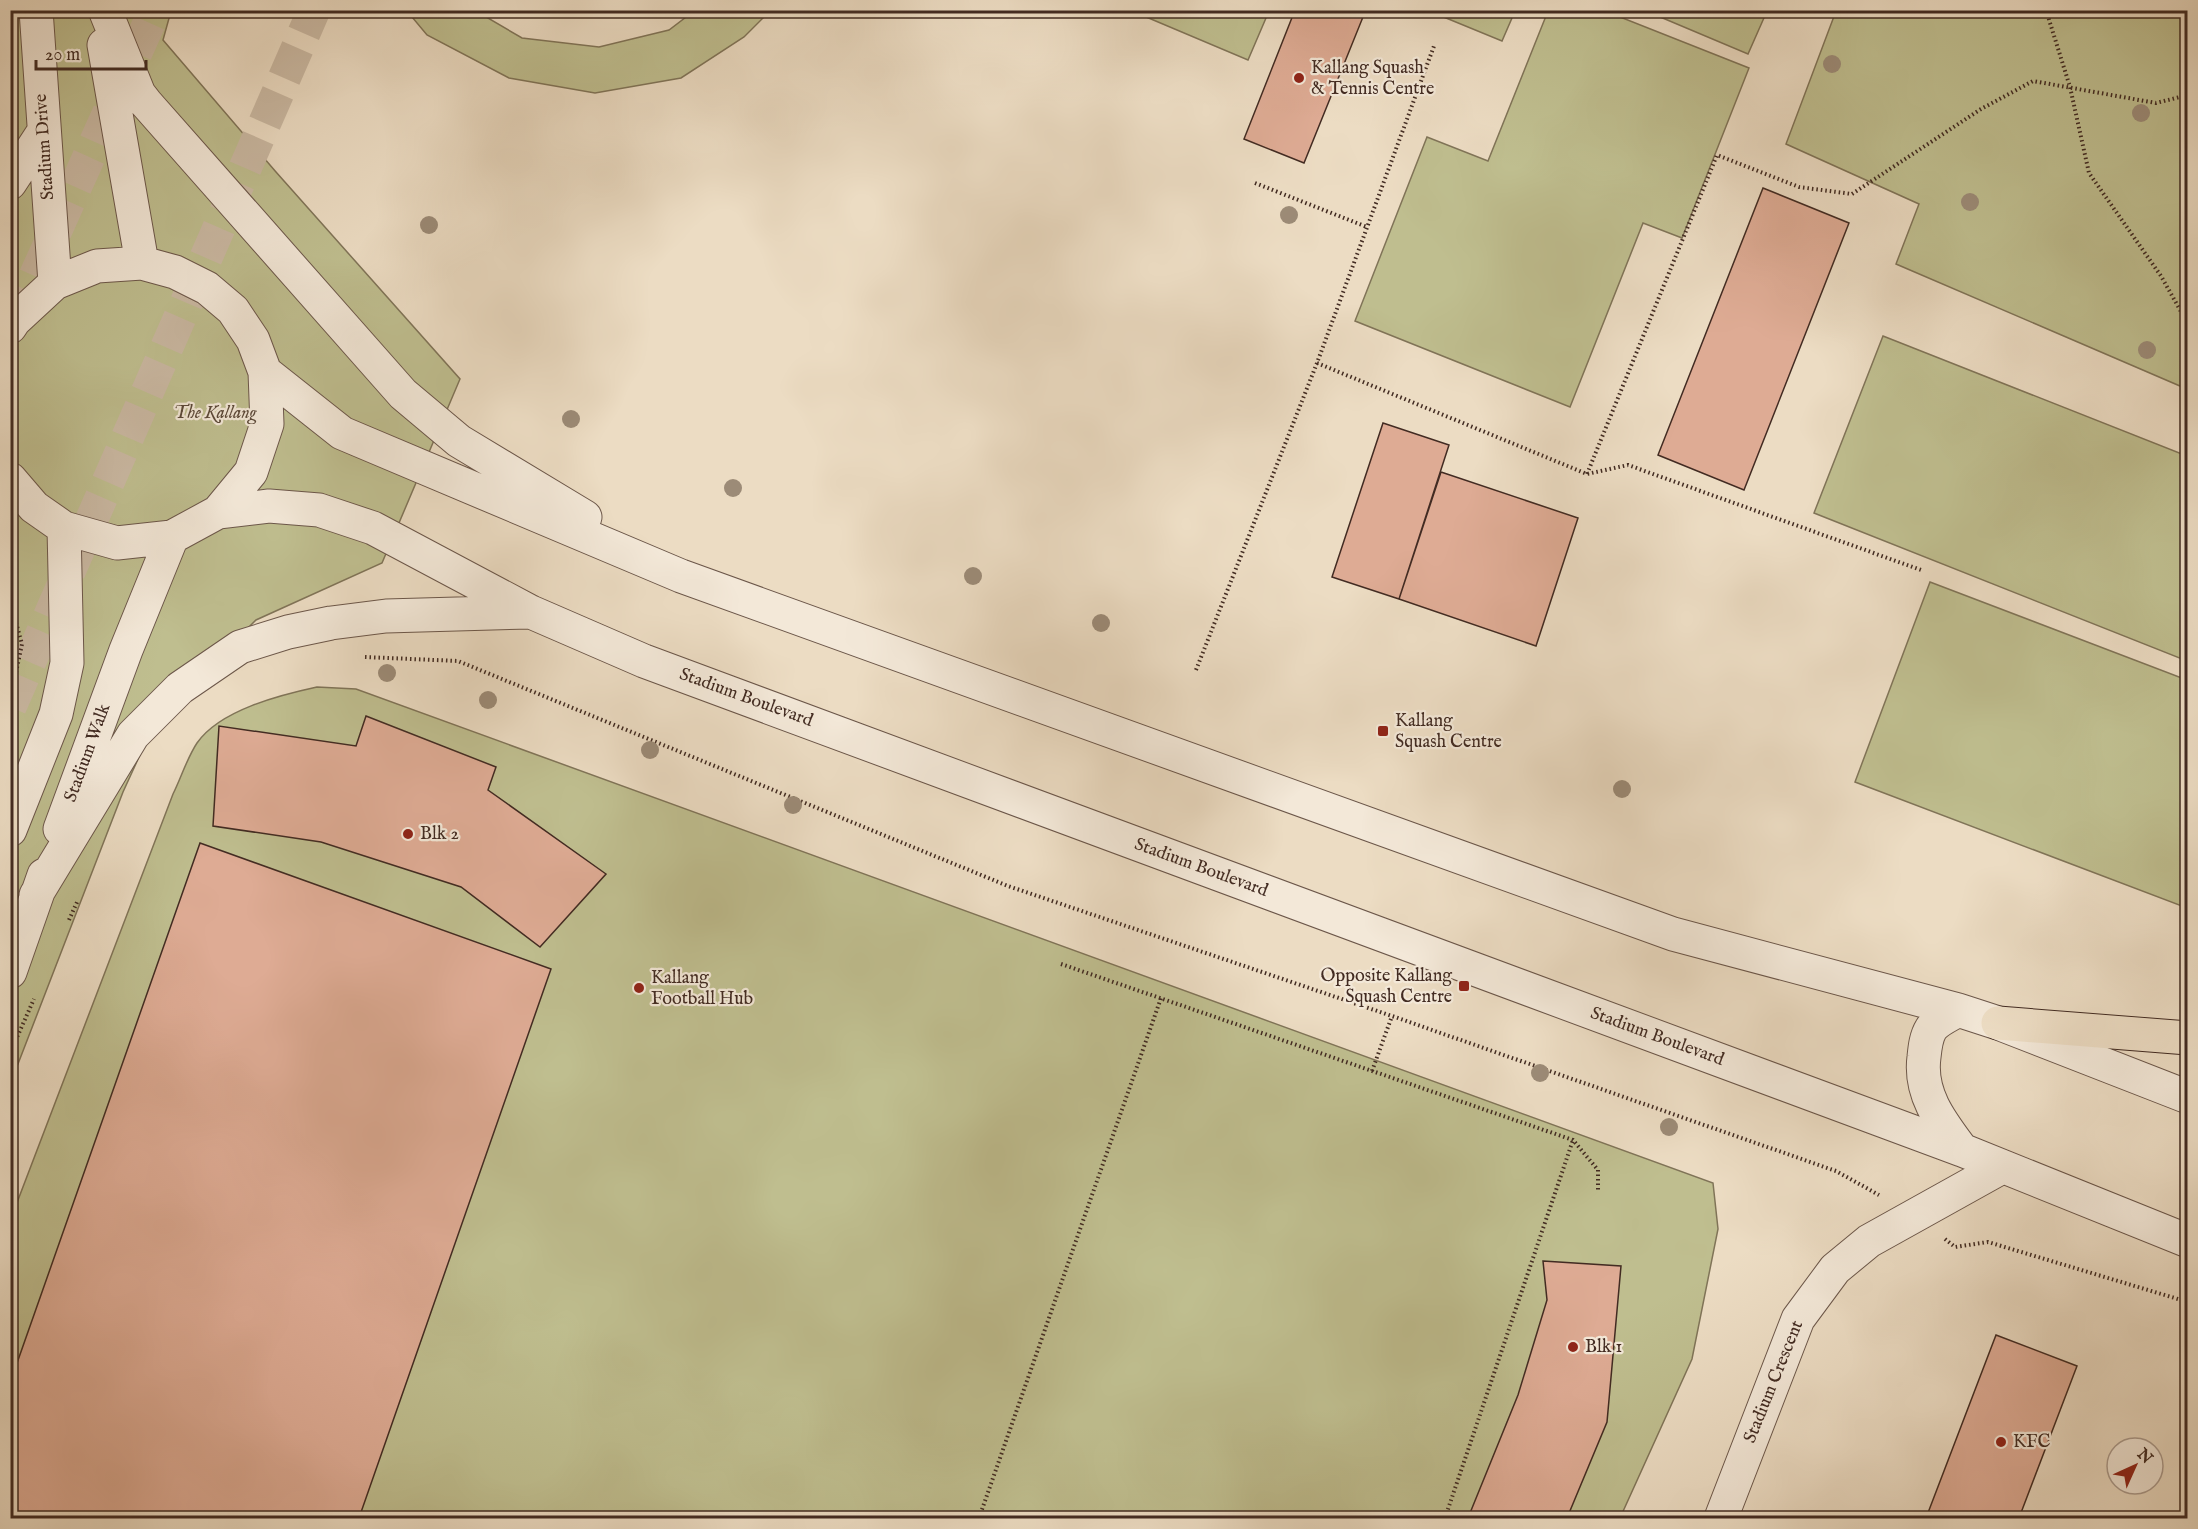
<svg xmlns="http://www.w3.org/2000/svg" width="2198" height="1529" font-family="'IM FELL English',serif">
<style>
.green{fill:#bfbe8f;stroke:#807458;stroke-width:1.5}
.building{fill:#deab94;stroke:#422b22;stroke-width:1.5}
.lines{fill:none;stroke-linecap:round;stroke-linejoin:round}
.highway-tunnel{stroke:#cab9a3;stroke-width:33;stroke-dasharray:33 16;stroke-linecap:butt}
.minor-casing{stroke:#6c574a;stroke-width:35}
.major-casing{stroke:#422b22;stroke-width:35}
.path{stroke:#422b22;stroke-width:4;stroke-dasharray:1.5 3;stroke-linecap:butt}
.minor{stroke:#f3e8d8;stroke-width:33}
.major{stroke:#ecdcc3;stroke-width:33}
.tree{fill:#9c8b77}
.poi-dot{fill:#8f2418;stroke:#f3e8d8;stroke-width:2}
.labels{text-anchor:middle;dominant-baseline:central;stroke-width:4.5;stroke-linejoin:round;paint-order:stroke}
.poi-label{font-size:18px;fill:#422b22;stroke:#f3e8d8;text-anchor:start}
.street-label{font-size:18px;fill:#422b22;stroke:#f3e8d8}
.park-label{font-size:18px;font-style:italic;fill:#5b4838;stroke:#f3e8d8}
</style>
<rect width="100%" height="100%" fill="#ecdcc3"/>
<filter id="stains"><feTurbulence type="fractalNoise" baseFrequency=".00333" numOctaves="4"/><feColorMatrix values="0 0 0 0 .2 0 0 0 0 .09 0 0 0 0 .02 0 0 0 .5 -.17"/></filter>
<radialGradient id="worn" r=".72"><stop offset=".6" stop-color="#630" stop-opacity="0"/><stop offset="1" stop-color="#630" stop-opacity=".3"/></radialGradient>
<!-- green -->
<path class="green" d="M11 11H171L163 40 276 172 460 379 382 563 256 620 155 722 123 792 11 1082Z
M407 11H476L522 38 599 47 669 30 694 11H770L744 37 681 78 595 93 509 78 427 35Z
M1132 11H1269L1248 60Z
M1429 11 1515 10V11L1502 41Z
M1548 11H1605L1749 68 1682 238 1643 223 1570 407 1355 321 1427 137 1488 161Z
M1646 11H1767L1748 54Z
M1836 11H2187V389L1896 264 1919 204 1786 144Z
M1883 336 2187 456V661L1814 513Z
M1930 582 2187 680V908L1855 782Z
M317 687 356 689 1713 1183 1718 1229 1692 1359 1620 1518H11L10 1221 173 794C181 778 187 758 197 743 220 710 280 695 317 687Z"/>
<!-- building -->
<path class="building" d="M1295 10H1348L1363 17 1304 163 1244 139Z
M1763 188 1849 223 1744 490 1658 455Z
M1383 423 1449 445 1399 599 1332 577Z
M1441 472 1578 518 1536 646 1399 599Z
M366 716 496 767 488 790 606 874 540 947 461 887 321 842 213 826 219 726 356 746Z
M200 843 551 969 359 1518H10V1383Z
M1543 1261 1621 1266 1607 1422 1567 1518H1468L1518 1395 1547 1300Z
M1996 1335 2077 1366 2019 1518H1926Z"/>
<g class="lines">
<!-- highway-tunnel -->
<path class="highway-tunnel" d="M15 321 155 10
M10 707 314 10"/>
<defs>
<path id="minor" d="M36 10 55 283
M105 10 139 94 146 103 403 394 459 441 585 517
M104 45 142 263
M10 183 44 131
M10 327 14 321 55 283 97 266 142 263 175 272 207 288 233 310 253 340 265 372 267 424 251 472 218 512 172 537 117 543 64 528 34 507 10 479
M265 372 342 433 681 576 1673 934 1958 1010 1998 1023 2188 1097
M218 512 269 506 319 510 373 528 531 612 644 661 1962 1150 2188 1241
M60 829 126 650 172 537
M10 830 56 714 67 663 64 528
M36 895 133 735 180 688 240 647 288 632 331 623 386 616 530 612
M10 972 44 875
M1958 1010C1950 1015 1936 1021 1931 1029 1926 1037 1925 1047 1924 1057 1919 1094 1941 1122 1962 1150
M1721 1518 1798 1319 1835 1269 1869 1241 2002 1167"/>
<path id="major" d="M1998 1023 2188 1038"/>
</defs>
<!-- minor casing -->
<use href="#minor" class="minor-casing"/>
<!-- major casing -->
<use href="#major" class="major-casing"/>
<!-- path -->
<path class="path" d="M2046 10 2070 87 2089 173 2161 276 2188 324
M1255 183 1367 227
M1317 363 1587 474 1628 465 1921 570
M1587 474 1717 155 1799 187 1852 194 1981 109 2033 81 2156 103 2188 95
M10 601 22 644 10 701
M365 657 458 661 1008 886 1392 1016 1836 1171 1879 1195
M1196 670 1317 363 1434 46
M69 920 78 900
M1061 964 1573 1140 1598 1170V1190
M10 1053 34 999
M1372 1071 1392 1016
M1945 1239 1955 1247 1988 1242 2188 1302
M979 1518 1161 998
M1445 1518 1573 1140"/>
<!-- minor -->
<use href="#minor" class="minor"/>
<!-- major -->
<use href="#major" class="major"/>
</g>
<!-- trees -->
<g class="tree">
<circle cx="1832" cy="64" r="9"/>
<circle cx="2141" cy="113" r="9"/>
<circle cx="1970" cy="202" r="9"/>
<circle cx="1289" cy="215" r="9"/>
<circle cx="429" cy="225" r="9"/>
<circle cx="2147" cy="350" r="9"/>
<circle cx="571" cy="419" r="9"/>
<circle cx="733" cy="488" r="9"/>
<circle cx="973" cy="576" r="9"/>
<circle cx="1101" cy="623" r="9"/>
<circle cx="387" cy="673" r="9"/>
<circle cx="488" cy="700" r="9"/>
<circle cx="650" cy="750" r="9"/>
<circle cx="1622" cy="789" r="9"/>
<circle cx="793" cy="805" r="9"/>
<circle cx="1540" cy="1073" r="9"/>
<circle cx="1669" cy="1127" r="9"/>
</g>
<!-- markers -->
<g class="poi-dot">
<circle cx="1299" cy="78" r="6"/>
<rect x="1377" y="725" width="12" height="12" rx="3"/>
<circle cx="408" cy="834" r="6"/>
<rect x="1458" y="980" width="12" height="12" rx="3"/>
<circle cx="639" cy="988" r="6"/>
<circle cx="1573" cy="1347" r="6"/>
<circle cx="2001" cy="1442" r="6"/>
</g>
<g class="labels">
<!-- poi labels -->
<g class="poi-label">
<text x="1311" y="68">Kallang Squash<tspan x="1311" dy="21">&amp; Tennis Centre</tspan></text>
<text x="1395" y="721">Kallang<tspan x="1395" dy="21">Squash Centre</tspan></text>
<text x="420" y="834">Blk 2</text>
<text x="1452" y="976" text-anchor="end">Opposite Kallang<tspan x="1452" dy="21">Squash Centre</tspan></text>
<text x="651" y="978">Kallang<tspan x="651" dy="21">Football Hub</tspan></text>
<text x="1585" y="1347">Blk 1</text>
<text x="2013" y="1442">KFC</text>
</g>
<!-- street labels -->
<g class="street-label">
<text transform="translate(45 147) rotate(-94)">Stadium Drive</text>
<text transform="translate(746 698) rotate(20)">Stadium Boulevard</text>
<text transform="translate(88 753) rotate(-70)">Stadium Walk</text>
<text transform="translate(1201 868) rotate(20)">Stadium Boulevard</text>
<text transform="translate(1657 1037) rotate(20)">Stadium Boulevard</text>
<text transform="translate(1774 1382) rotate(-68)">Stadium Crescent</text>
</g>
<!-- park labels -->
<g class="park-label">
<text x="215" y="413">The Kallang</text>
</g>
</g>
<!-- margin -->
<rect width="2198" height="1529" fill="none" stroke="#ecdcc3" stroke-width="36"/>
<rect x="12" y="12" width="2174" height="1505" fill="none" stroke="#422b22" stroke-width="3"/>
<rect x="18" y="18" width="2162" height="1493" fill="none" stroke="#422b22" stroke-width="1.5"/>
<!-- north arrow -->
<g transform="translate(2135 1466) rotate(45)"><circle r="28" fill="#f3e8d8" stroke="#ac9c8f" stroke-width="1.5"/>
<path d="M0-4.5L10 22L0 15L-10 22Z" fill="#8f2418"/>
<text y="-9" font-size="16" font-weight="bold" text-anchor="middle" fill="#422b22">N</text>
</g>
<!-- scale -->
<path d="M36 60v9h110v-9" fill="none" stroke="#422b22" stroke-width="3"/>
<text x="45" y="60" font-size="18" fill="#422b22" stroke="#f3e8d8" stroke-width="4.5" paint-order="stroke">20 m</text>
<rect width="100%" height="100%" filter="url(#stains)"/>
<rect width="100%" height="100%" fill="url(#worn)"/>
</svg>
